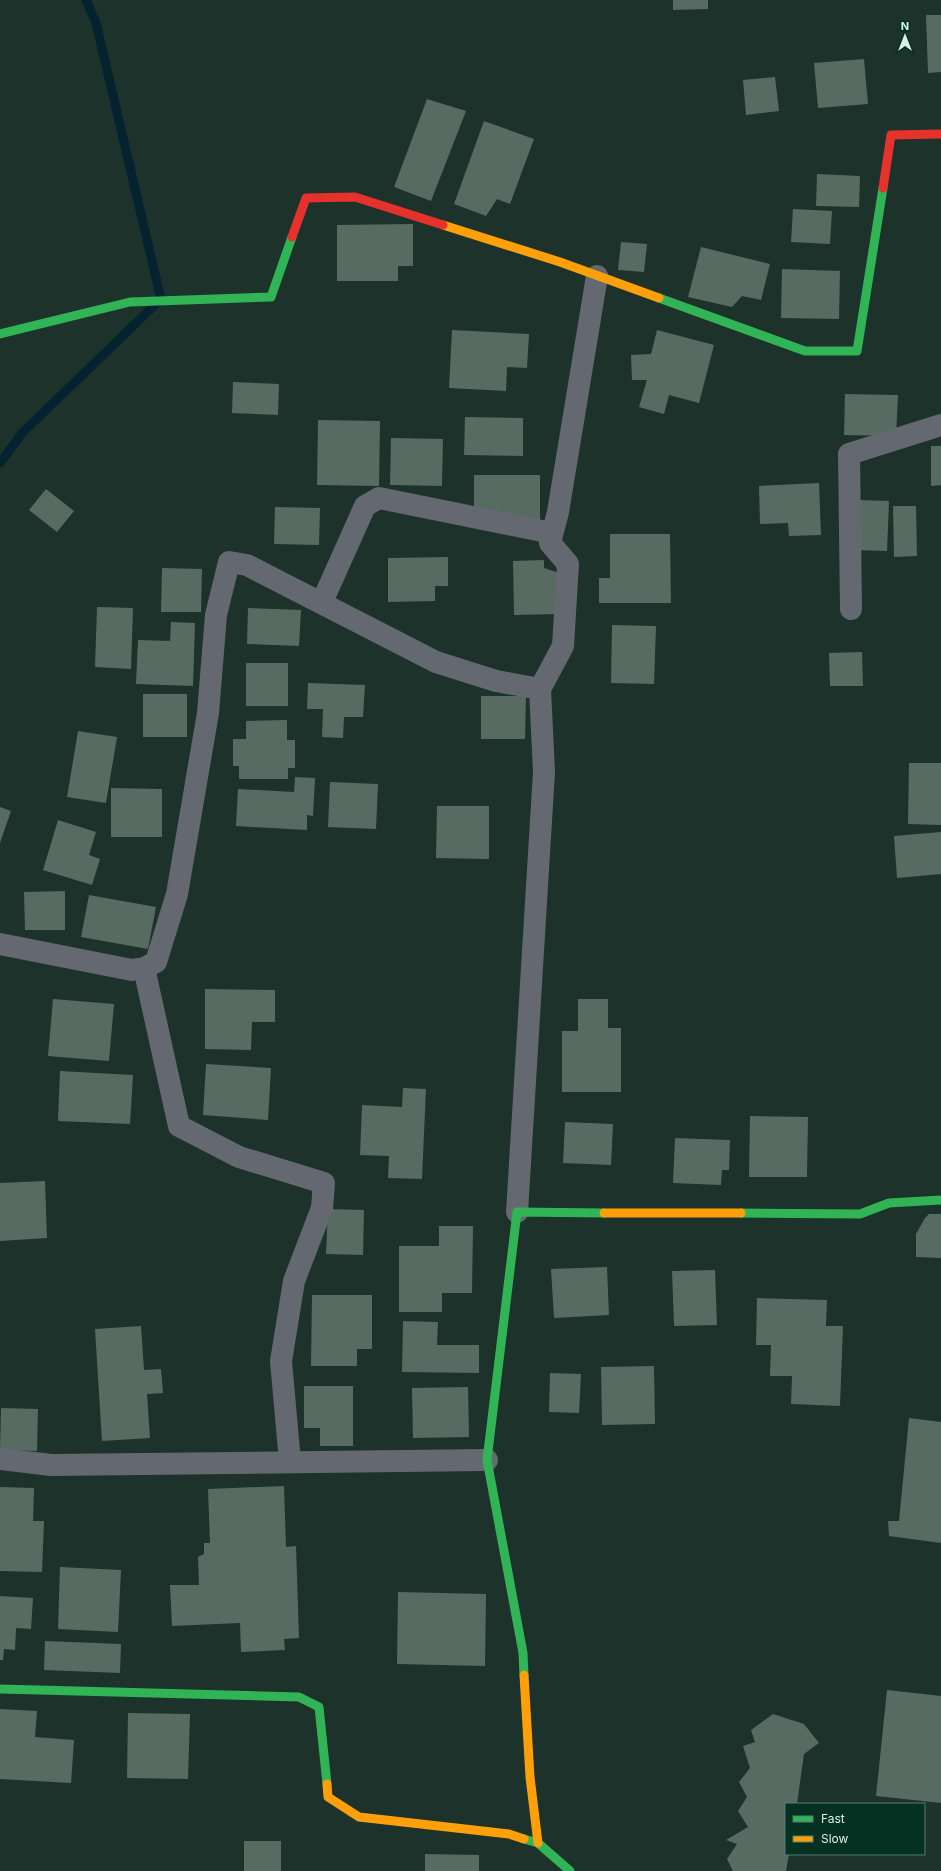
<svg xmlns="http://www.w3.org/2000/svg" width="941" height="1871" font-family="Inter,sans-serif">
<style>
.lines{fill:none;stroke-linecap:round;stroke-linejoin:round}
.stream{stroke:#04232e;stroke-width:9}
.building{fill:#586b63}
.street{stroke:#646870;stroke-width:22}
.fast{stroke:#30b455;stroke-width:9}
.slow{stroke:#ff9f0a;stroke-width:9}
.jam{stroke:#e5322d;stroke-width:9}
</style>
<rect width="100%" height="100%" fill="#1c322a"/>
<g class="lines">
<!-- stream -->
<path class="stream" d="M0 463 22 433 161 299 96 23 86 0"/>
</g>
<!-- building -->
<path class="building" d="M673 0H708V9L673 10Z
M926 15H941V72L928 73Z
M864 59 868 104 818 108 814 63Z
M775 77 779 111 746 115 743 80Z
M427 99 466 111 431 201 394 187Z
M484 121 534 139 510 204 497 199 486 216 454 204Z
M817 174 860 176 859 207 816 206Z
M793 209 832 211 830 244 791 242Z
M413 224V266H398V281H337V225Z
M621 242 647 244 644 272 618 270Z
M701 247 770 264 761 300 742 296 732 307 688 297Z
M782 269 840 271 839 319 781 318Z
M452 330 529 334 527 368 507 367 506 391 449 388Z
M657 330 714 345 699 403 669 395 664 414 639 407 647 380H632L631 355 651 354Z
M233 382 279 384 278 415 232 413Z
M845 394 898 395 896 436 844 435Z
M465 417 523 418V456L464 455Z
M318 420 380 421 379 486 317 485Z
M391 438 443 439 442 486 390 485Z
M931 446H941V485L931 486Z
M474 475H540V522L474 521Z
M819 483 821 535 789 536 788 523 760 524 759 486Z
M46 489 74 511 57 532 29 510Z
M858 500 889 501 887 551 856 550Z
M893 506H916L917 556 894 557Z
M275 507 320 508 319 545 274 544Z
M610 534H670L671 603H599V578H610Z
M448 557V586H435V601L388 602V558Z
M544 560V568L559 573 560 614 514 615 513 561Z
M162 568 202 569 201 612H161Z
M97 607 133 608 131 669 95 667Z
M248 608 301 610 299 646 247 644Z
M171 622 195 623 193 686 136 684 138 640 170 641Z
M612 625 656 626 654 684 611 683Z
M862 652 863 686H830L829 653Z
M246 663H288V706H246Z
M308 683 365 685 363 717H344L343 738 322 737 323 709H307Z
M143 694H187V737H143Z
M481 696H526L525 739H481Z
M287 720V740H295V768H288V779H239V766H233V739H246V721Z
M78 731 117 737 106 803 67 797Z
M909 763H941V825L908 824Z
M295 777 315 778 313 816 307 815V830L236 826 238 789 294 792Z
M330 782 378 784 376 829 328 827Z
M111 788 162 789V837H111Z
M437 806H489V859L436 858Z
M0 807 11 811 0 843Z
M58 820 96 832 89 855 100 859 92 885 43 870Z
M941 832V874L897 878 894 836Z
M65 891V930H25L24 892Z
M89 895 156 907 148 949 81 937Z
M205 989 275 990V1022H252L251 1050 205 1049Z
M53 999 114 1004 109 1061 48 1056Z
M578 999H608V1028H621V1092H562V1031H578Z
M206 1064 271 1068 268 1120 203 1115Z
M60 1071 133 1075 130 1124 58 1121Z
M403 1088 426 1089 422 1179 388 1178 389 1156 360 1155 362 1105 402 1107Z
M750 1116 808 1117 807 1177H749Z
M565 1122 613 1124 611 1165 563 1163Z
M675 1138 730 1140 729 1170H722L721 1185 673 1183Z
M45 1181 47 1238 0 1241V1183Z
M328 1209 364 1210 363 1255 326 1254Z
M929 1214H941V1258L916 1257V1234L925 1218Z
M439 1226H473L472 1293H442V1312H399V1246H439Z
M607 1267 609 1315 554 1318 551 1269Z
M715 1270 717 1325 674 1326 672 1271Z
M312 1295H372V1349H357V1366H311Z
M757 1298 827 1300 826 1326H843L840 1406 791 1404 792 1376H770L771 1345H756Z
M403 1321 438 1322 437 1345H479V1373L402 1372Z
M141 1326 144 1370 161 1369 163 1393 147 1394 150 1438 102 1441 95 1329Z
M654 1366 655 1424 602 1425 601 1367Z
M550 1373 581 1374 579 1413 549 1412Z
M304 1386H353V1446H320V1428H304Z
M468 1387 469 1437 413 1438 412 1388Z
M1 1408 38 1409 37 1451 0 1450Z
M909 1418 941 1422V1543L889 1536 888 1521H899Z
M284 1486 286 1547 296 1546 299 1638 284 1639 285 1650 241 1652 240 1623 172 1626 170 1585H199L198 1557 204 1554V1543H210L208 1489Z
M0 1487 34 1488 33 1521H44L42 1572 0 1571Z
M60 1567 121 1570 118 1632 58 1629Z
M398 1592 486 1594 485 1666 397 1664Z
M0 1596 33 1598 31 1629 16 1628 15 1650 4 1649 3 1660H0Z
M45 1641 121 1644 120 1673 44 1670Z
M887 1690 941 1696V1803L876 1796Z
M0 1709 37 1711 35 1737 74 1740 71 1783 0 1779Z
M128 1713 190 1714 188 1779 127 1778Z
M773 1714 804 1724 819 1743 804 1754 797 1804H786V1854H789L786 1871H733L727 1859 737 1844 726 1840 748 1827 738 1811 747 1797 739 1782 750 1768 743 1746 755 1742 751 1730Z
M244 1841H281V1871H244Z
M425 1854 479 1855V1871H425Z"/>
<g class="lines">
<!-- street -->
<path class="street" d="M322 602 365 506 379 498 552 533
M851 609 849 454 941 425
M0 944 132 970 144 968 156 962 177 894 208 713 216 615 229 562 247 565 436 662 496 681 540 689
M144 968 179 1126 239 1157 324 1183 322 1208 294 1281 281 1361 290 1462
M517 1212 544 772 540 689 563 646 568 564 550 543 558 512 597 276
M0 1459 51 1465 487 1460"/>
<!-- fast -->
<path class="fast" d="M659 298 805 351H857L883 188
M0 334 130 302 271 297 292 237
M741 1213 860 1214 889 1203 941 1200
M524 1675 523 1653 487 1460 517 1212 604 1213
M0 1689 299 1697 319 1707 327 1784
M524 1839 538 1843 570 1871"/>
<!-- slow -->
<path class="slow" d="M443 225 560 262 659 298
M604 1213H741
M524 1675 530 1777 538 1843
M327 1784 328 1797 359 1817 509 1834 524 1839"/>
<!-- jam -->
<path class="jam" d="M883 188 891 135 941 134
M292 237 306 198 355 197 443 225"/>
</g>
<!-- legend -->
<rect x="785" y="1803" width="140" height="52" fill="#053123" stroke="#597d70"/>
<rect x="793" y="1816" width="20" height="6" fill="#30b455" stroke="#597d70"/>
<text x="821" y="1823" font-size="12" fill="#d8efe4">Fast</text>
<rect x="793" y="1836" width="20" height="6" fill="#ff9f0a" stroke="#597d70"/>
<text x="821" y="1843" font-size="12" fill="#d8efe4">Slow</text>
<!-- north arrow -->
<g transform="translate(905 36)" stroke="#053123" stroke-width="3" paint-order="stroke">
<path d="M0-3L7 15L0 10L-7 15Z" fill="#d8efe4"/>
<text y="-6" font-size="11" font-weight="bold" text-anchor="middle" fill="#d8efe4">N</text>
</g>
</svg>
